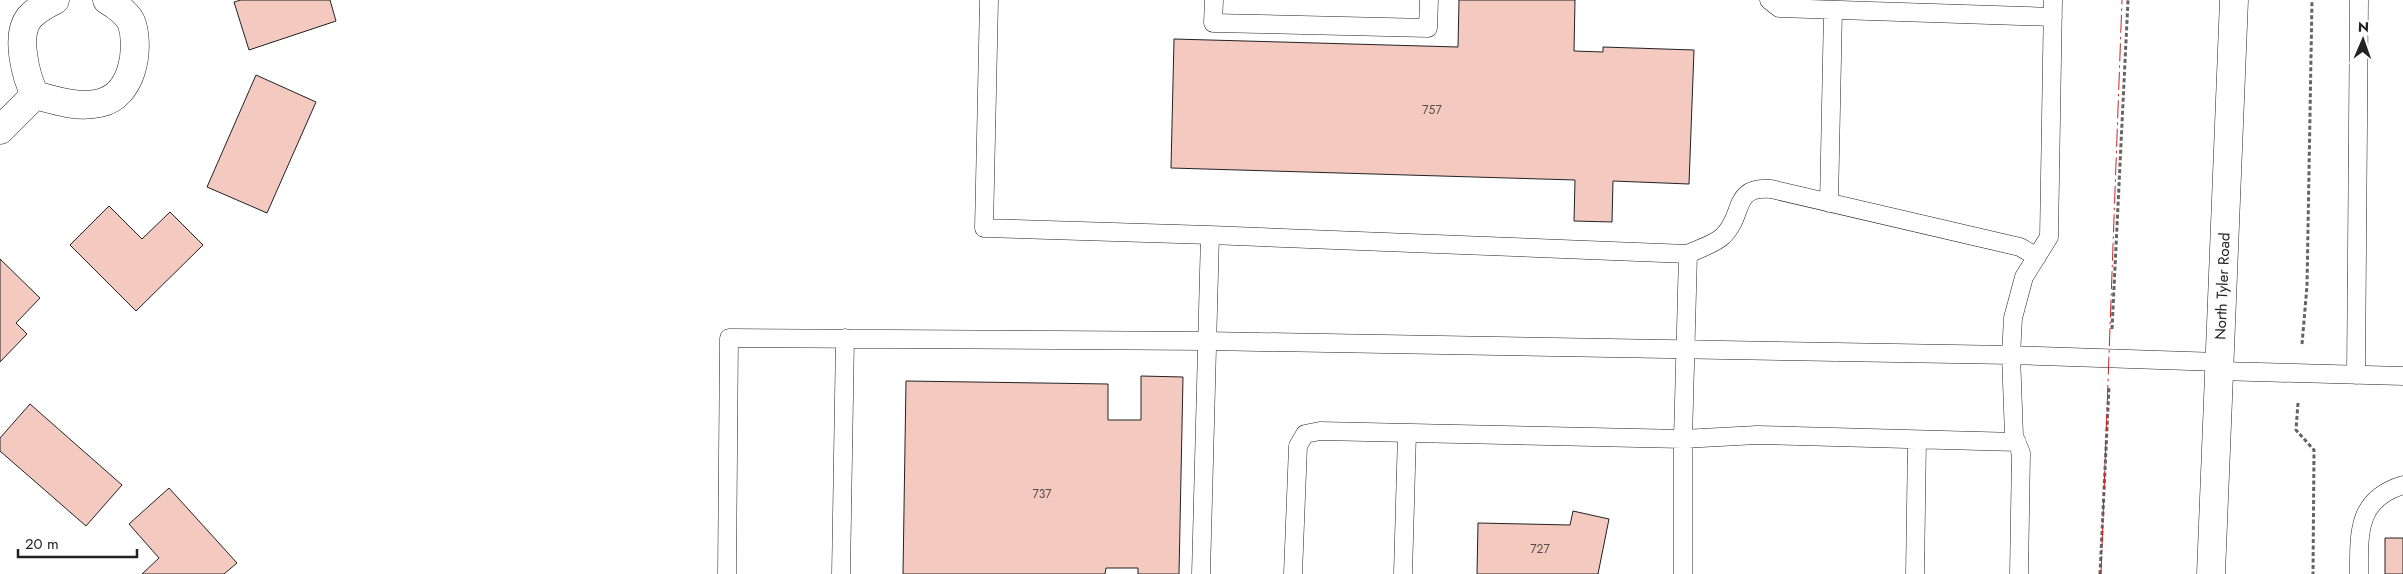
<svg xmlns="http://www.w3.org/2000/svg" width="2403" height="574" font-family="Jost,sans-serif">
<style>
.building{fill:#f3c9c0;stroke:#222}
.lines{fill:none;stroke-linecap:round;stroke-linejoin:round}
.lane-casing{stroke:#222;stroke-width:19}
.street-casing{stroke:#222;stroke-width:29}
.secondary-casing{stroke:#222;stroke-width:29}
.path{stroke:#646464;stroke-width:3;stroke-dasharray:4 2.5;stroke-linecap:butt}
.lane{stroke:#fff;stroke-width:18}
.street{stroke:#fff;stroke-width:28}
.secondary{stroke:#fff;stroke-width:28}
.power{stroke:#c62828;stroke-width:1;stroke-dasharray:18 4 2.5 4;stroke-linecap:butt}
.labels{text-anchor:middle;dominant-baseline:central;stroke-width:4;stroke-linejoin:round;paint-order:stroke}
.number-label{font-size:12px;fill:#564c4a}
.street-label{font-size:15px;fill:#222;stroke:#fff}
</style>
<rect width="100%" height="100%" fill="#fff"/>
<!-- building -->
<path class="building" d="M241 0H330L336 21 249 50 234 2Z
M1459 0H1575L1574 51 1603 52V47L1694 50 1689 184 1613 181 1612 222 1574 221 1575 180 1171 168 1174 39 1458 47Z
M256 75 316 102 267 213 207 187Z
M109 206 142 239 170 212 203 245 136 311 70 245Z
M0 259 40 298 16 323 27 334 0 362Z
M1141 376 1183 377 1179 574H1138V568H1106L1105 574H903L906 381 1108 384V420H1141Z
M30 404 122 485 86 526 0 451V438Z
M169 488 237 563 224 574H142L159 558 129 524Z
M1573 511 1609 519 1598 574H1477L1478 523 1570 525Z
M2385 538H2403V574H2385Z"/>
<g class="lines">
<defs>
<path id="lane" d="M989 0 984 228 1210 235 1201 574
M1214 0 1213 23 1428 28 1429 0
M1769 0 1779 8 2053 17
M2053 0 2049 237 2024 277 2013 318 2011 355 2219 362
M1829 203 1833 10
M1210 235 1688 254 1683 439V574
M1688 254C1698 249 1715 244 1723 236 1745 215 1731 186 1771 189L2020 247 2037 257
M2219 371 2403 376
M2356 375 2359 0
M727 574 729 338 1207 341 2011 355 2014 436 2021 453 2019 574
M841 574 845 338
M1293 574 1298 446 1305 434 1320 431 1683 439 1757 435 2017 442
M1403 574 1407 433
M1915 574 1917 440
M2359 574C2359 532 2357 499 2403 485"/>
<path id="street" d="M55 0C47 4 35 11 29 18 15 36 26 77 35 95 56 101 79 108 100 103 132 96 140 51 132 24 129 15 116 5 107 0
M0 130 35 95"/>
<g id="secondary">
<path id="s1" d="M2211 574 2234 0"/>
</g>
</defs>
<!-- lane casing -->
<use href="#lane" class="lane-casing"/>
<!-- street casing -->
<use href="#street" class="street-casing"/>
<!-- secondary casing -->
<use href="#secondary" class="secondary-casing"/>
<!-- path -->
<path class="path" d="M2112 329 2128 0
M2302 344 2307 286 2312 0
M2298 403 2296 430 2314 450 2313 574
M2100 574 2109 387"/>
<!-- lane -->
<use href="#lane" class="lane"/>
<!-- street -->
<use href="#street" class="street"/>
<!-- secondary -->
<use href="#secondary" class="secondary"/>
<!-- power -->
<path class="power" d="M2101 574 2122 0"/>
</g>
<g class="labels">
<!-- number labels -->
<g class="number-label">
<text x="1432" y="110">757</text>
<text x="1042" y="494">737</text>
<text x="1540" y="549">727</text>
</g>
<!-- street labels -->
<g class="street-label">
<text stroke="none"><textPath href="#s1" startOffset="288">North Tyler Road</textPath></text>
</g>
</g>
<!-- north arrow -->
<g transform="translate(2363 40) rotate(2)" stroke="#ffffff" stroke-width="4" paint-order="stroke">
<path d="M0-4L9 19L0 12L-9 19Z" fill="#222222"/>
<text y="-8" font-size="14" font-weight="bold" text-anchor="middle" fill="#222222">N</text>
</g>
<!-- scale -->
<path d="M18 549v8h119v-8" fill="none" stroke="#222222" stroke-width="2.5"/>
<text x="25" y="549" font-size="15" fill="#222222" stroke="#ffffff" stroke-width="4" paint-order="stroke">20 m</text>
</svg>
